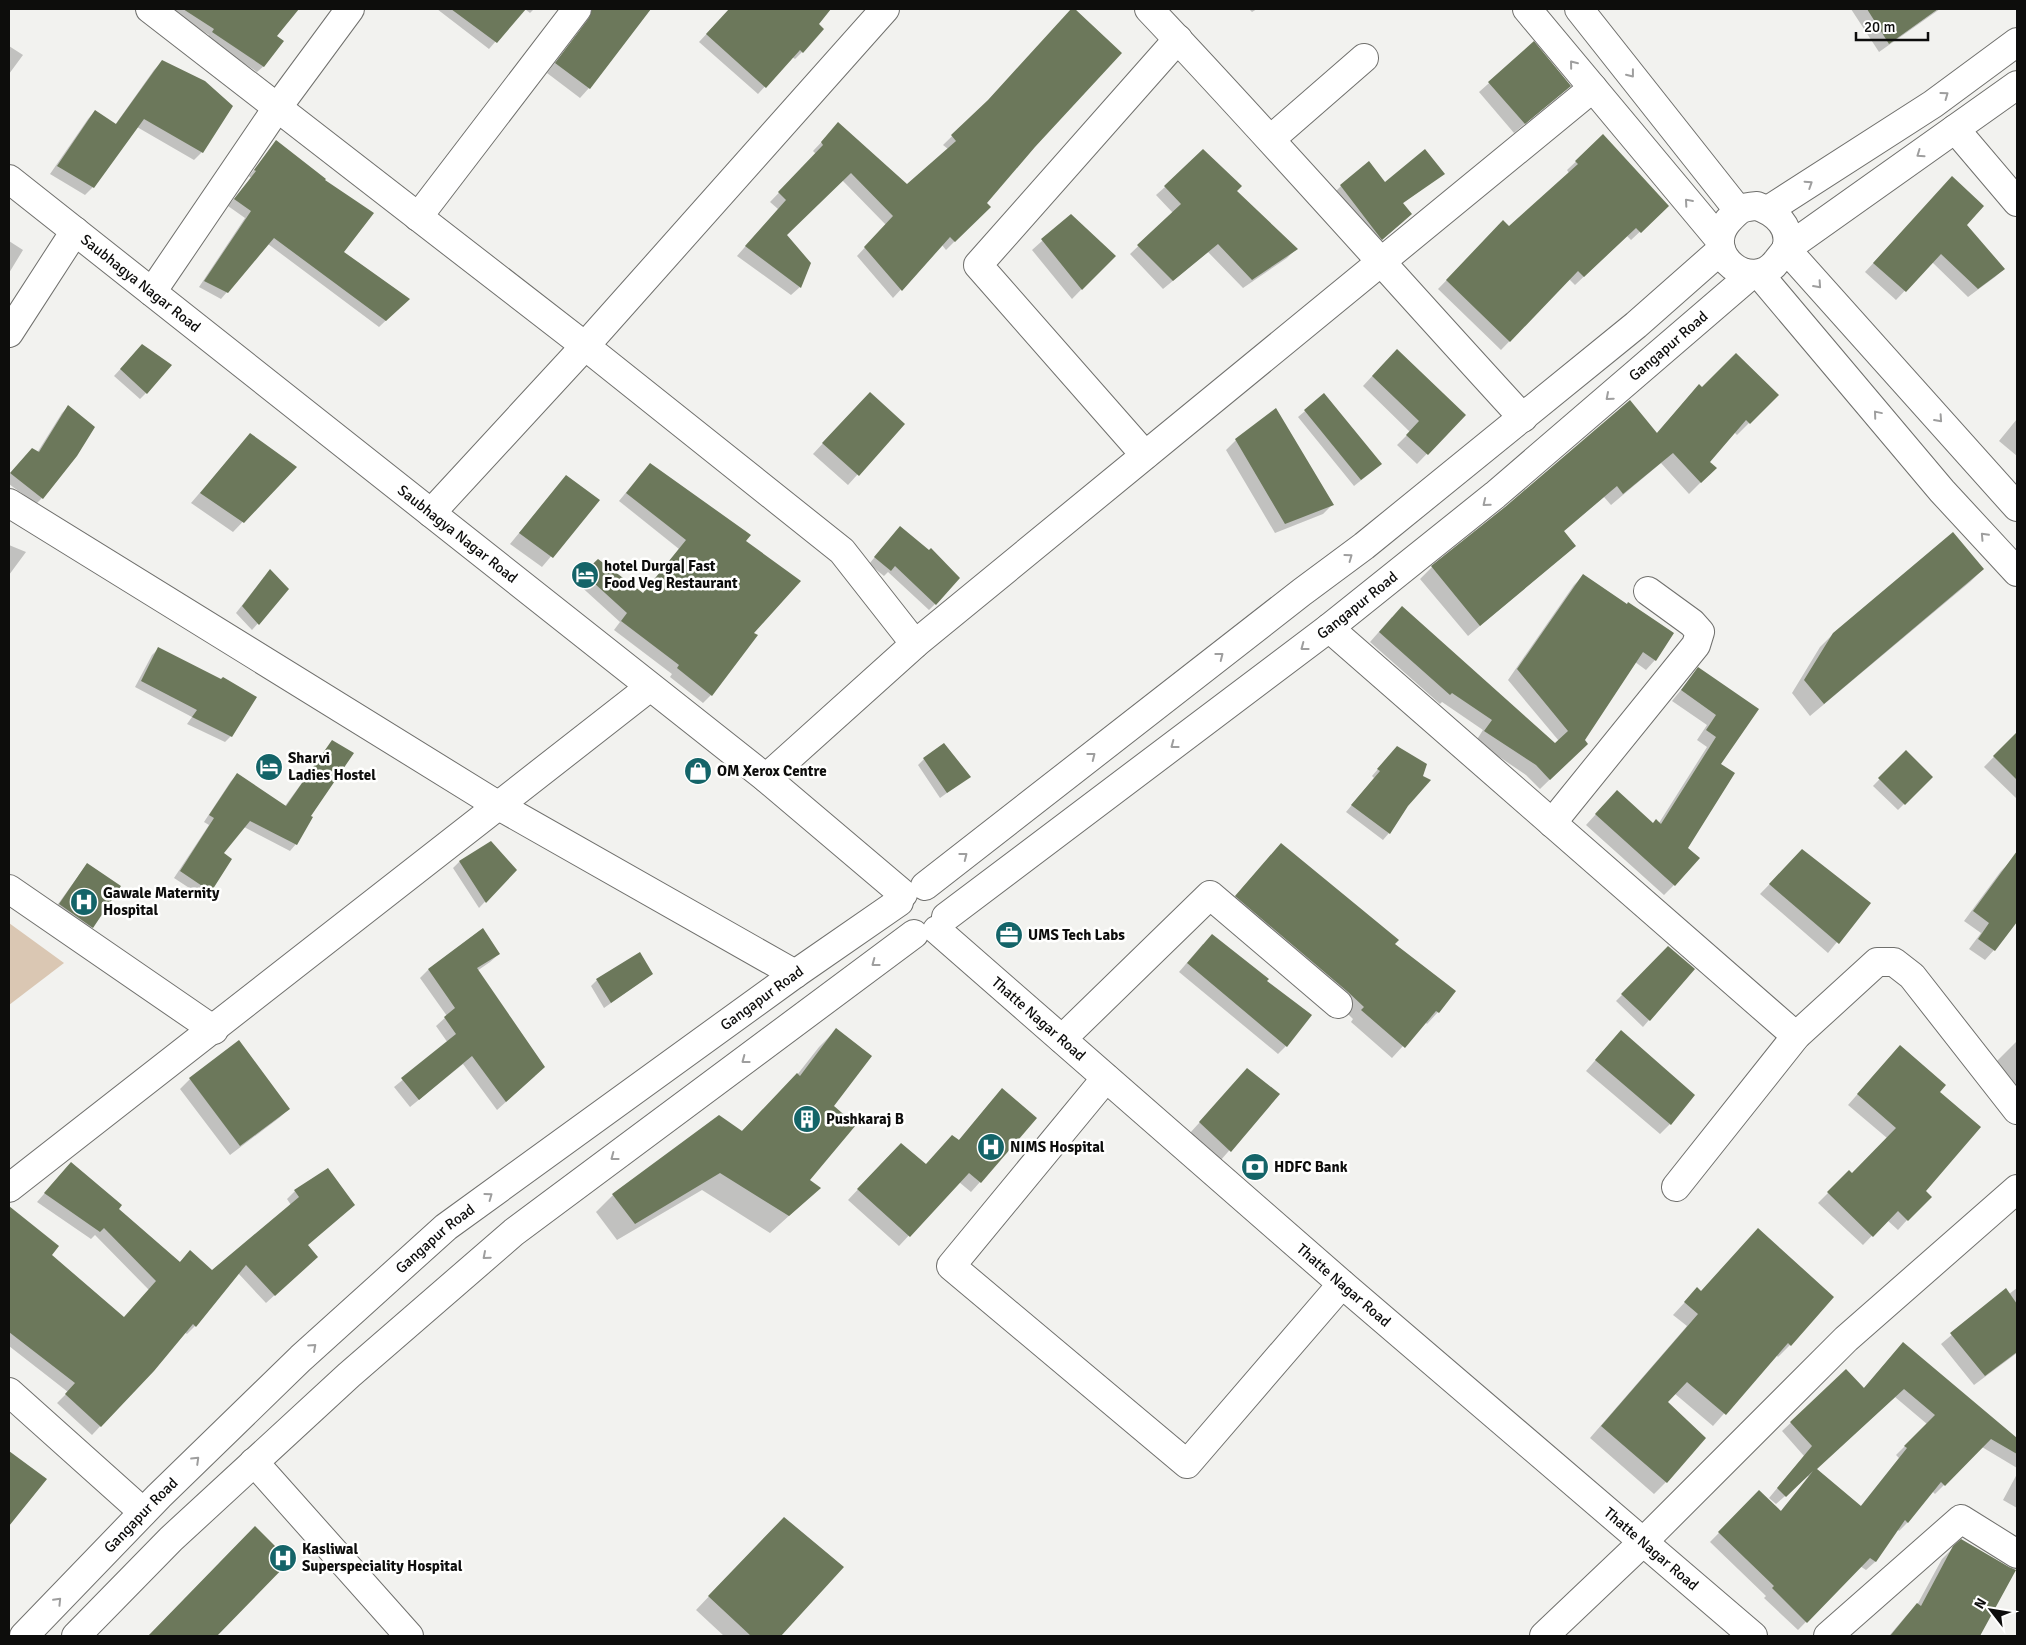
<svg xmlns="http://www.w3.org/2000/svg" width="2026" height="1645" font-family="Signika,sans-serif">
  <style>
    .green { fill: #dac7b3 }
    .shadow { fill: #0003; fill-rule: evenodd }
    .building { fill: #6c785b; fill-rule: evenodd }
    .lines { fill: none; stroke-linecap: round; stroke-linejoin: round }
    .minor-casing { stroke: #70706d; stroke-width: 30 }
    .major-casing { stroke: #70706d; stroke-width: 30 }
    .minor { stroke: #fff; stroke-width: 28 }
    .major { stroke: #fff; stroke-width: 28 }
    .oneway { stroke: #9e9e9e }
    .labels { text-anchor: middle; stroke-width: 5; stroke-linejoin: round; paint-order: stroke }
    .street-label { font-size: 15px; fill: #0d0d0c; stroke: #fffffe }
    .poi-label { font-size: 15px; font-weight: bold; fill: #0d0d0c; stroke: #fffffe; text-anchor: start }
  </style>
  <rect width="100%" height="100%" fill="#f2f2ef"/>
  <!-- green -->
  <path class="green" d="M9,923L64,963L9,1005Z"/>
  <!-- shadow -->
  <path class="shadow" d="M167,9H297L275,36L264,66L257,72L207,39L209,35Z
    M437,9H524L489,49Z
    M525,9H534L530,13Z
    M590,9H649L589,88L580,98L547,73L580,30L583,19Z
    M736,9H829L817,24L802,52L795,59L792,57L758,94L699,42L712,28L723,24Z
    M1073,9L1120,53L1034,146L985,203L989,207L946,250L942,245L893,298L857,256L886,225L842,180L785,235L810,263L800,287L791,295L737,256L778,209L770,202L816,154L813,151L830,133L907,185L948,149L943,145L982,107Z
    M1249,9H1257L1252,12Z
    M1851,9H1940L1879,52Z
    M1534,43L1569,86L1514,133L1479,92Z
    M9,46L23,55L9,74Z
    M162,62L202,152L194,160L137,127L93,187L85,195L50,174L88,119L95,111L115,125L154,70Z
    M1603,136L1659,214L1631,240L1627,236L1575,285L1569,279L1501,350L1438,289L1503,222L1509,228L1569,173L1567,170Z
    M277,141L343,252L402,305L379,327L268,244L221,299L199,287L245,218L228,206L251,178L249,176Z
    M1444,173L1402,204L1404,221L1375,245L1335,192L1341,186L1385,184Z
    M1165,187L1235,192L1296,249L1287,258L1243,288L1208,252L1163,289L1130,254L1173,213L1156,195Z
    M1944,187L1966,225L2004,269L1995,277L1968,297L1932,262L1896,300L1865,272Z
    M1071,215L1114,256L1072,299L1032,250Z
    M9,241L23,250L9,273Z
    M136,352L146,393L140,399L114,376Z
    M1387,360L1464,415L1417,464L1397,445L1410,432L1363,386Z
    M1699,385L1702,388L1777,395L1737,435L1734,432L1709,462L1715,468L1689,494L1661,463L1611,505L1604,497L1563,532L1575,546L1468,636L1420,579L1432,567L1506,508L1656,434Z
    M1324,395L1374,470L1354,486L1298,417Z
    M860,403L903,424L848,485L813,454Z
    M68,407L42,498L36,504L9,484V475L26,456L37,453L62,413Z
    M2017,419V456L1999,441Z
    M1236,440L1333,504L1323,514L1275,533L1226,450Z
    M241,445L295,467L233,532L191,503Z
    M642,473L745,541L752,633L711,695L703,703L670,677L672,674L614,630L620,622L576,582L598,561L643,594L679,549L619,501Z
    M557,487L599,500L542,567L510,544Z
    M894,534L929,552L935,604L929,610L888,572L884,576L869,564Z
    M9,545L26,552L9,575Z
    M1983,569L1970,582L1810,716L1792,693L1820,647L1834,633Z
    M1583,576L1655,660L1646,670L1635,662L1583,740L1577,753L1540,789L1526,775L1476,741L1483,730L1442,702L1440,704L1370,642L1392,617L1555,745L1559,741L1508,680L1574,585Z
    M264,577L288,589L252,630L236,613Z
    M158,649L231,736L225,742L187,724L192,717L135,687L152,655Z
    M1698,669L1757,710L1719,764L1686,848L1674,885L1664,895L1586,825L1607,802L1653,824L1659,823L1707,747L1697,740L1707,725L1672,701Z
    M2017,733V799L1984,767Z
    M332,742L309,816L296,844L290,851L244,827L222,853L210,891L203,897L174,878L209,825L204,822L231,781L237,775L285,806Z
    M1906,752L1931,777L1898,810L1873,786Z
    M1391,754L1407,806L1389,833L1383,840L1346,812L1374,778L1372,776Z
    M924,759L969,777L940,798L918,765Z
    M1281,844L1393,945L1438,1012L1427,1024L1425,1022L1392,1058L1351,1022L1353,1019L1337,1003L1225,908Z
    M1793,860L1869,903L1828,953L1760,894Z
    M459,862L515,870L479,908L453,868Z
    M2010,862L2017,867V920L1994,950L1985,960L1969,949L1981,933L1964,921L2001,871Z
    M87,864L92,927L86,933L53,911Z
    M482,929L499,954L490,962L477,971L535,1076L497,1110L463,1064L410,1107L394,1087L448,1043L436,1026L447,1016L420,978L428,970Z
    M1203,944L1265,981L1286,1046L1278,1054L1179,972Z
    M1668,948L1693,969L1643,1027L1616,1001Z
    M652,974L604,1008L591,986L597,980Z
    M836,1030L833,1106L801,1205L770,1233L702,1190L617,1240L596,1212L613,1195L741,1132L797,1075L819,1047Z
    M1612,1041L1670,1124L1660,1134L1586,1071Z
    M2017,1041V1092L1992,1066Z
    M1900,1046L1939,1092L1924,1191L1907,1220L1898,1230L1887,1220L1863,1245L1818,1203L1849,1172L1852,1175L1887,1138L1848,1105Z
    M1247,1070L1278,1095L1220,1161L1190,1133Z
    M190,1079L289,1109L279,1118L230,1155L180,1089Z
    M993,1099L980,1182L971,1192L959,1182L899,1246L848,1200L891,1154L926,1165L958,1141Z
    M327,1170L306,1246L308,1265L266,1303L238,1273L195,1326L187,1334L184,1332L153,1370L92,1435L57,1403L68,1392L9,1346V1208L57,1246L50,1255L124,1318L149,1290L95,1235L91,1239L37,1202L63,1172L117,1209L179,1263L190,1251L212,1271L291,1205L287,1199L295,1191Z
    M2017,1288V1353L1974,1385L1941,1344L2005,1290L2009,1294Z
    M1697,1289L1700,1292L1833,1297L1790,1345L1778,1357L1776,1355L1713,1426L1674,1393L1666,1402V1482L1654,1494L1590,1438L1687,1326L1673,1315Z
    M1903,1343L2017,1439V1468L1982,1447L1935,1494L1932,1491L1908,1522L1899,1531L1897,1529L1875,1562L1866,1570L1860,1566L1798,1630L1764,1598L1766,1596L1710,1542L1759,1492L1780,1512L1809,1477L1808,1476L1776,1504L1769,1498L1804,1456L1782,1431L1846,1371L1863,1389ZM1895,1397L1927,1424L1896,1455L1899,1458L1860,1507L1815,1469Z
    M9,1453L46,1479L9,1525Z
    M2017,1474V1508L2003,1500Z
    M771,1531L842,1567L779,1636H724L696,1610Z
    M235,1547L288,1561L215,1636H149Z
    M1954,1547L2015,1570L1979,1636H1889L1906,1616L1917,1605L1942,1559Z"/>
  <!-- building -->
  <path class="building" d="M183,9H299L277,36L284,41L264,67L212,32L214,29Z
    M451,9H526L497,43Z
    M592,9H651L590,89L555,63L589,18Z
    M729,9H831L819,24L824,29L803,53L800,50L766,88L706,34Z
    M1071,9H1075L1122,53L1035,147L987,203L991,207L955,242L950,237L902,291L864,247L893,216L851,173L787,235L811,263L801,288L745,246L786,200L778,192L823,145L821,142L838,122L907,184L956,141L951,135L988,100Z
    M1867,9H1938L1889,44Z
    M1534,41L1571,86L1525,124L1488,82Z
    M162,60L205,81L233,106L203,153L144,119L94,188L57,166L95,110L116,124Z
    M1603,134L1669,206L1641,233L1636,228L1584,277L1578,271L1510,342L1446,280L1503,220L1509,226L1578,164L1575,161Z
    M276,140L326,179L325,180L374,213L344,252L410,299L386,321L274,238L228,293L204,281L251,211L234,199L256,171L254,170Z
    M1203,149L1242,186L1237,191L1298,249L1252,280L1218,244L1173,281L1137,245L1181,204L1164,186Z
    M1425,149L1445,174L1403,203L1412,214L1382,240L1340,185L1369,161L1385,182Z
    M1952,176L1984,206L1967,225L2005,269L1978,289L1941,254L1906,292L1873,263Z
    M1071,214L1116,256L1082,290L1041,239Z
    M142,344L172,365L147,394L120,369Z
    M1397,349L1466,415L1428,455L1406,435L1419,421L1372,376Z
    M1736,353L1779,395L1750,424L1746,420L1710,462L1717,468L1701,483L1673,453L1623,494L1617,486L1564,531L1576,546L1480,626L1431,566L1505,507L1630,400L1657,433L1699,384L1702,387Z
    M870,392L905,424L859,476L822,443Z
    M1324,393L1382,464L1361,480L1304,410Z
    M68,405L95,427L77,456L43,499L10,473L32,448L39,452Z
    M1276,408L1334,505L1285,524L1235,439Z
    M250,433L297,467L244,523L200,493Z
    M650,463L751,535L746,541L801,581L754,633L758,635L712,696L677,668L679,665L621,621L627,613L583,573L598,559L643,593L686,540L626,493Z
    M566,475L600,500L553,558L519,533Z
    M900,526L929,550L931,548L960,578L936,605L895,566L891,571L874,557Z
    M1953,532L1984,569L1824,704L1804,680L1833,633Z
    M270,569L289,589L259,625L242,606Z
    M1583,574L1627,604L1628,602L1674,633L1656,661L1643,652L1585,740L1588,744L1550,780L1536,765L1484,731L1492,720L1452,693L1450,695L1379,632L1402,606L1555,743L1568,731L1517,669Z
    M158,647L221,679L223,677L257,697L232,737L192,717L197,710L141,681Z
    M1698,667L1759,709L1721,764L1735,773L1688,848L1700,858L1675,886L1595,814L1617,790L1653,823L1656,819L1661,824L1716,737L1706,730L1716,715L1681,690Z
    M2017,732V780L1993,756Z
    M332,740L354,753L311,816L313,817L297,845L250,821L224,853L232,859L211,892L180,871L214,818L209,815L237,773L286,806Z
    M944,743L971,777L947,793L923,758Z
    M1397,746L1427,764L1423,776L1431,780L1408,806L1390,834L1351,805L1380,771L1377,769Z
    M1906,750L1933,777L1905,805L1878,778Z
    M491,841L517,870L486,903L459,861Z
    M1281,843L1399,940L1395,944L1456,991L1439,1013L1436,1011L1405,1048L1361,1010L1364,1007L1348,992L1235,896Z
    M1802,849L1871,903L1839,944L1769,884Z
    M2017,851V922L1995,951L1978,939L1989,923L1973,911Z
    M87,863L121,886L93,928L59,904Z
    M483,928L500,954L477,968L545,1067L506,1102L472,1056L419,1100L401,1078L456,1034L444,1017L455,1008L428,969Z
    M1212,934L1269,979L1267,981L1312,1015L1287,1047L1187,963Z
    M1668,946L1695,969L1650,1021L1621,994Z
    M640,952L653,974L611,1003L596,979Z
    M836,1028L872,1056L834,1106L856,1125L810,1180L821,1188L789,1216L720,1173L635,1224L612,1194L719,1115L742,1131L797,1073L800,1076Z
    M1621,1030L1695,1095L1671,1125L1595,1060Z
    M239,1040L290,1109L240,1146L189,1078Z
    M1900,1045L1946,1085L1940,1092L1981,1127L1926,1191L1932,1197L1908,1221L1898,1211L1873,1237L1827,1192L1849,1170L1852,1173L1896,1128L1857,1094Z
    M1247,1068L1280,1094L1231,1152L1199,1122Z
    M1002,1088L1037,1118L981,1183L969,1173L910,1237L857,1189L901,1143L926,1164L952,1135L959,1140Z
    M71,1162L122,1205L119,1209L180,1262L190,1250L212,1270L299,1197L294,1190L328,1168L355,1205L308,1245L318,1257L275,1296L246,1265L196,1327L193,1324L154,1371L101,1427L65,1394L75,1383L9,1332V1206L59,1246L52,1255L124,1317L156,1281L104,1228L100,1232L44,1193Z
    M1758,1228L1834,1297L1791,1346L1788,1343L1726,1415L1687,1382L1668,1402L1706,1438L1667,1483L1601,1426L1698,1314L1684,1302L1697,1287L1701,1291Z
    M2006,1288L2017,1304V1352L1985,1376L1950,1333Z
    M1903,1342L2017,1438V1454L1991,1439L1945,1486L1941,1482L1908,1523L1905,1520L1876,1562L1870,1558L1807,1623L1772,1588L1774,1586L1718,1532L1759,1490L1781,1511L1813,1471L1786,1497L1777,1488L1812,1446L1790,1422L1846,1369L1864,1388ZM1904,1389L1935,1415L1904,1446L1907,1448L1861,1506L1817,1469Z
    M9,1451L47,1479L9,1526Z
    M784,1517L844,1567L781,1636H751L708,1596Z
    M255,1526L290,1561L217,1636H148Z
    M1961,1539L2009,1567L2016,1570L1980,1636H1890L1917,1603L1921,1606L1953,1546Z"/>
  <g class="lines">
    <!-- minor casing -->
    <g class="minor-casing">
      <g id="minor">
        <path d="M150,9L585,346L842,551L915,644L766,778"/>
        <path d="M1149,9C1276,143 1398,282 1523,418"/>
        <path d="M1527,9L1719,239"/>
        <path d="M1579,9L1738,210"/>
        <path d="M1955,129L2017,202"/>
        <path d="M1271,139L1364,58"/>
        <path id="s1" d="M9,179L766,778L903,894"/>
        <path d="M418,217L577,9"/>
        <path d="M1786,249L2017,507"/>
        <path d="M1760,275L1942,491L2017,572"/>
        <path d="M152,292L277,108L350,9"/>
        <path d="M9,333L75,231"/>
        <path d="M1145,455L978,265L1178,39"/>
        <path d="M9,503L499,806L795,974"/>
        <path d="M431,513L585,346L885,9"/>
        <path d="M1329,628L1796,1036"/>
        <path d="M915,644L1593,88"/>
        <path d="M1552,823L1696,645L1700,632L1692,623L1648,591"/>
        <path d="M9,889L214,1030"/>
        <path id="s2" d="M937,930L1342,1284L1753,1636"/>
        <path d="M1062,1039L1210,895L1338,1004"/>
        <path d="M1106,1078L951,1266L1187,1464L1342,1284"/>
        <path d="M1676,1187L1796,1036L1877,962H1894L1912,976L2017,1110"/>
        <path d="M9,1188L650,687"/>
        <path d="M9,1392L143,1512"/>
        <path d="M254,1462L409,1636"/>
        <path d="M1544,1636L1643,1542L1846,1339L2017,1189"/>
        <path d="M1828,1636L1961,1519L2017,1554"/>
      </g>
    </g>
    <!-- major casing -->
    <g class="major-casing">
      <g id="major">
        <path d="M1757,206C1775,212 1793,227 1786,249C1784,253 1779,258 1777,261C1752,295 1700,254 1728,221C1739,209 1741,207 1757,206Z"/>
        <path d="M1768,210L1933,104L2017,42"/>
        <path d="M1786,249L2017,85"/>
        <path d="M925,886L1302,592L1364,546L1636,325L1721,250"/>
        <path id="s3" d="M946,917L1329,628L1495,495L1752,274"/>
        <path id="s4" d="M24,1636L159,1496L301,1358L446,1227L795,974L899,902"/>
        <path d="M76,1636L171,1539L349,1375L514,1232L914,934"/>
      </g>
    </g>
    <!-- minor -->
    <use href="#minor" class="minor"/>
    <!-- major -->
    <use href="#major" class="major"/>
  </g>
  <!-- one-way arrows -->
  <defs><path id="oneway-chevron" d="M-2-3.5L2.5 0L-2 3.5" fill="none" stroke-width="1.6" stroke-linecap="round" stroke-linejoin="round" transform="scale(1.25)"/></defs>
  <g class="oneway">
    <use href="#oneway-chevron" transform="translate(1573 64) rotate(-129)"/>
    <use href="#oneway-chevron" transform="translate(1631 74) rotate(52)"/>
    <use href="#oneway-chevron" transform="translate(1945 95) rotate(-36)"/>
    <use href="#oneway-chevron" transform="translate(1920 154) rotate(145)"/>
    <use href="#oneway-chevron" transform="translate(1809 184) rotate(-33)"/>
    <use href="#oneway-chevron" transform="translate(1688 202) rotate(-131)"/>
    <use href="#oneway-chevron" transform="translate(1818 285) rotate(48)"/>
    <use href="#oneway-chevron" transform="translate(1609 397) rotate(139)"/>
    <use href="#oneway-chevron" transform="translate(1877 414) rotate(-130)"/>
    <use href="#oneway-chevron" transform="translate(1939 419) rotate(48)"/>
    <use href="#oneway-chevron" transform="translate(1486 503) rotate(141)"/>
    <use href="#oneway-chevron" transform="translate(1984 536) rotate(-133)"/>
    <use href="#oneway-chevron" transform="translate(1349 557) rotate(-36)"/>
    <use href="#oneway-chevron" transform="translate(1304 647) rotate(143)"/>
    <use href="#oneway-chevron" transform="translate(1220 656) rotate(-38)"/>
    <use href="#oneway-chevron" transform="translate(1174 745) rotate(143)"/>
    <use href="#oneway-chevron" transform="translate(1092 756) rotate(-38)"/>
    <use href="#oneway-chevron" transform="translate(964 856) rotate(-38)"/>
    <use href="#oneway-chevron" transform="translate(875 963) rotate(143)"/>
    <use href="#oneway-chevron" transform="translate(745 1060) rotate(143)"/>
    <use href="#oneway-chevron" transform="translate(614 1157) rotate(143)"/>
    <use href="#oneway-chevron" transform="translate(489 1196) rotate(-36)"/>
    <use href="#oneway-chevron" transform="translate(486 1256) rotate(139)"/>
    <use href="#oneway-chevron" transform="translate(313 1347) rotate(-42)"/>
    <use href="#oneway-chevron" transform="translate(196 1460) rotate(-44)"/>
    <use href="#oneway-chevron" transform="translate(58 1601) rotate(-46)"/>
  </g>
  <!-- icons -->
  <defs>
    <g id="hotel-disc" transform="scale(1.4375)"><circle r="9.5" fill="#146468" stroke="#fffffe"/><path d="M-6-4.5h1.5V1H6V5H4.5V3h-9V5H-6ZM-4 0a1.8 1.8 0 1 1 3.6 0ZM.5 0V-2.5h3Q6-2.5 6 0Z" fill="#fff"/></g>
    <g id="shop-disc" transform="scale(1.4375)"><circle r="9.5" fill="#146468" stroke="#fffffe"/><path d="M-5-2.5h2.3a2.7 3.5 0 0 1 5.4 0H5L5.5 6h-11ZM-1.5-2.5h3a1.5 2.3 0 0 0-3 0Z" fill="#fff"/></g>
    <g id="hospital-disc" transform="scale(1.4375)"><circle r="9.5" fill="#146468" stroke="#fffffe"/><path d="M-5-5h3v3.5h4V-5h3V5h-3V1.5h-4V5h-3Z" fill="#fff"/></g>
    <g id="office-disc" transform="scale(1.4375)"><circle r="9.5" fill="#146468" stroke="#fffffe"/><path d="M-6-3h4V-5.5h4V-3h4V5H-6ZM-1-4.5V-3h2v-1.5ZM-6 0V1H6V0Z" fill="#fff"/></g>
    <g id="building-disc" transform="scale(1.4375)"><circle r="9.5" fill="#146468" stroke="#fffffe"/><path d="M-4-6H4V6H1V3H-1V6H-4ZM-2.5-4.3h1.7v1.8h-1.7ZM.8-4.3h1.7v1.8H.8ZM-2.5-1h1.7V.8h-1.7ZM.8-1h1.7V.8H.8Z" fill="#fff"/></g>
    <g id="bank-disc" transform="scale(1.4375)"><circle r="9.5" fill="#146468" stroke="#fffffe"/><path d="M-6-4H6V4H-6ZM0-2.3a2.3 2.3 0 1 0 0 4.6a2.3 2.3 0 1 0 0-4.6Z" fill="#fff"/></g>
  </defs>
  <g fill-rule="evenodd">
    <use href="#hotel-disc" x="585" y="575"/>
    <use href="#hotel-disc" x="269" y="767"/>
    <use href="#shop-disc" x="698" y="771"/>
    <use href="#hospital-disc" x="84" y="902"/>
    <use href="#office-disc" x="1009" y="935"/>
    <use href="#building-disc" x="807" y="1119"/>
    <use href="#hospital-disc" x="991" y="1147"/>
    <use href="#bank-disc" x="1255" y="1167"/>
    <use href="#hospital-disc" x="283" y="1558"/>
  </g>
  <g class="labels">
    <!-- street labels -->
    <g class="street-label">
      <text dy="5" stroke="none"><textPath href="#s1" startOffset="168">Saubhagya Nagar Road</textPath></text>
      <text dy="5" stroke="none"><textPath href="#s3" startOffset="921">Gangapur Road</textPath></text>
      <text dy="5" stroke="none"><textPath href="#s1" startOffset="572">Saubhagya Nagar Road</textPath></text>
      <text dy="5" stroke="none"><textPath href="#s3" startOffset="516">Gangapur Road</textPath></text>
      <text dy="5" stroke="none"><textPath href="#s4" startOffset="978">Gangapur Road</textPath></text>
      <text dy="5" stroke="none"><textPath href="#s2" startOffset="135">Thatte Nagar Road</textPath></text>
      <text dy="5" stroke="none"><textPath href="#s4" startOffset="572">Gangapur Road</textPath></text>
      <text dy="5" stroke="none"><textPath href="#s2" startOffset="540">Thatte Nagar Road</textPath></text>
      <text dy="5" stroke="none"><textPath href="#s4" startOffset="168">Gangapur Road</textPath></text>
      <text dy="5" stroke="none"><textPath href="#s2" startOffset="945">Thatte Nagar Road</textPath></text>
    </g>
    <!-- poi labels -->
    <g class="poi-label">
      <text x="604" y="571">hotel Durga| Fast<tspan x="604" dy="17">Food Veg Restaurant</tspan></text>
      <text x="288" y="763">Sharvi<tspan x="288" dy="17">Ladies Hostel</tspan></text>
      <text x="717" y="776">OM Xerox Centre</text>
      <text x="103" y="898">Gawale Maternity<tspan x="103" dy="17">Hospital</tspan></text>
      <text x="1028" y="940">UMS Tech Labs</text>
      <text x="826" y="1124">Pushkaraj B</text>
      <text x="1010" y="1152">NIMS Hospital</text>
      <text x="1274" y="1172">HDFC Bank</text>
      <text x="302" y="1554">Kasliwal<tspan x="302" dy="17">Superspeciality Hospital</tspan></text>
    </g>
  </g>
  <!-- border -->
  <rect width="2026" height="1645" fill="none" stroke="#0d0d0c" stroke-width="20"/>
  <!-- north arrow -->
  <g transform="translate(1991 1610) rotate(301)" stroke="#fffffe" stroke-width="4" paint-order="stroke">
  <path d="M0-4L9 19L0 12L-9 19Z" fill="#0d0d0c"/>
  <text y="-8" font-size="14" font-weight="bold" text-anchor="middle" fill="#0d0d0c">N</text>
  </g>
  <!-- scale -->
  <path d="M1856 32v8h72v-8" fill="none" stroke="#0d0d0c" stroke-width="2.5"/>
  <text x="1864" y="32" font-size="15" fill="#0d0d0c" stroke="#fffffe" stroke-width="4" paint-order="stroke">20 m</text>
</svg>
